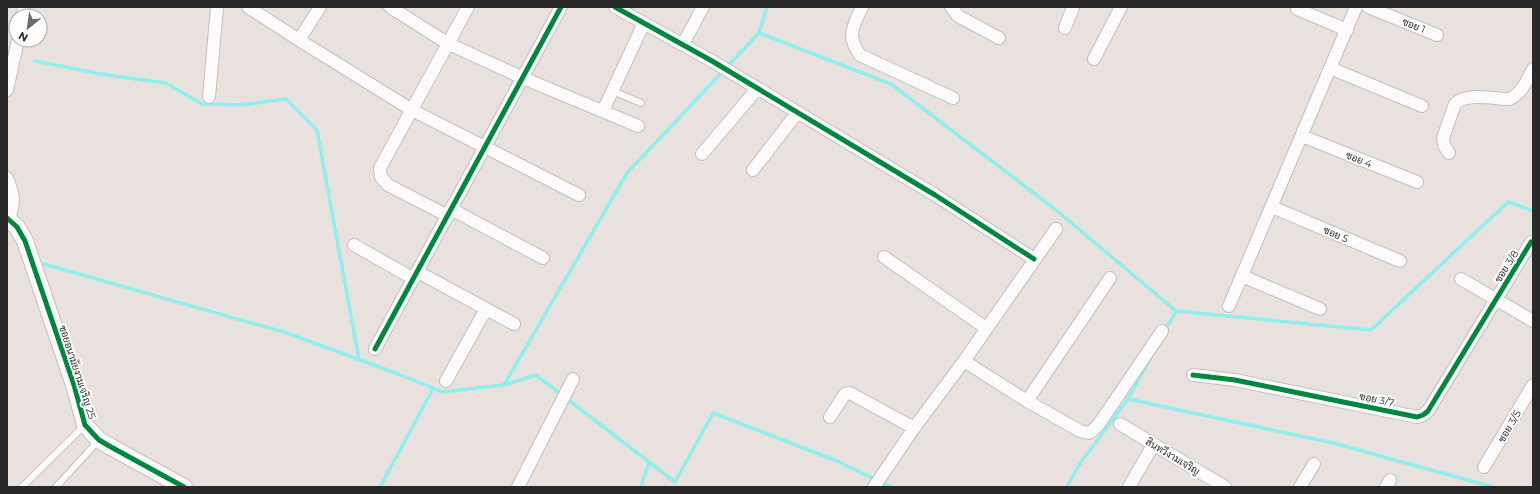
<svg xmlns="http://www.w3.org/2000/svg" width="1540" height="494" font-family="Montserrat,Sarabun,sans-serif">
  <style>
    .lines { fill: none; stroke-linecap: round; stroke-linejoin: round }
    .stream { stroke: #8eefed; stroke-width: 3.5 }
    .service-casing { stroke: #c2c0c0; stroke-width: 8 }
    .minor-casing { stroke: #c2c0c0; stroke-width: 14 }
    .tertiary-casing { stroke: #c2c0c0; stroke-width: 18 }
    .service { stroke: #fcfafa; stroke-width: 6 }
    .minor { stroke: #fcfafa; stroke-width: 12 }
    .tertiary { stroke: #fcfafa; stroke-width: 16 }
    .cycleway-casing { stroke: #fff; stroke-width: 8 }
    .cycleway { stroke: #00873e; stroke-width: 5 }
    .labels { text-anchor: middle; stroke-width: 4; stroke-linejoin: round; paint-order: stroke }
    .street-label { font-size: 10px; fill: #292929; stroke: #fff }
  </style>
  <rect width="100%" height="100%" fill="#e9e1de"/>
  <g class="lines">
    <!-- stream -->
    <path class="stream" d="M767,7L759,33L627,173L504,385L536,375L675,482L713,413L837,461L891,487
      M759,33L891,84L1056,210L1176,311L1371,330L1508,202L1533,211
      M35,61L106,75L166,83L202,104L241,105L286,99L317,130L359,360
      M44,264L287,333L401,375L442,392L504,385
      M1165,331L1176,311
      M1128,399L1333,443L1493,487
      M380,487L433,389
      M641,487L649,462
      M1067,487L1079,465L1128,399L1151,357"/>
    <!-- service casing -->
    <g class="service-casing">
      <path id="service" d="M613,91L641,103
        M22,487L85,425
        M56,487L99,440"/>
    </g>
    <!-- minor casing -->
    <g class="minor-casing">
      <path id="minor" d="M248,7L299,40L412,110L579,195
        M390,7L447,43L523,78L638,126
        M615,7L712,61L935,195L1034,259
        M862,7C853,27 846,35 860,55L953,98
        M951,7L958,16L999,38
        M1368,7L1437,35
        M1297,9L1347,30
        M23,16L24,7
        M1065,28L1073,7
        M299,40L320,7
        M683,44L703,7
        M1094,59L1121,7
        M1330,68L1422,106
        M7,90L18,40
        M209,97L217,7
        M603,111L644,23
        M1302,136L1417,182
        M1449,153L1444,145L1443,138L1455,104C1466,92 1494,99 1509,99C1521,95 1527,80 1533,69
        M702,154L757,89
        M753,170L797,113
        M7,178C14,195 15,201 9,219
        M1272,207L1400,261
        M451,209L543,258
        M448,216L388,185L381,177L380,168L468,7
        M354,245L414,279
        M884,257L986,328
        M418,272L514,324
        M1242,276L1320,309
        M1461,279L1533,321
        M1229,306L1356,7
        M375,349L561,7
        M964,361L1027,401L1080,431L1089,433L1092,431L1099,424L1162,331
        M1193,375L1235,380L1417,417L1423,415L1428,411L1531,242
        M446,381L486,309
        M1027,401L1110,278
        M830,417L845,394L850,393L914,428
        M1120,424L1225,487
        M1484,467L1533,385
        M518,487L573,379
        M874,487L914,428L964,361L1056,229
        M1129,487L1153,445
        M1300,487L1314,464
        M1386,487L1390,480"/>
    </g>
    <!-- tertiary casing -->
    <g class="tertiary-casing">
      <path id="tertiary" d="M7,218L17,227L25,241L74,385L85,425L99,440L111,447L184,487"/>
    </g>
    <!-- service -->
    <use href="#service" class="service"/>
    <!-- minor -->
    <use href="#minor" class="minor"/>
    <!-- tertiary -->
    <use href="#tertiary" class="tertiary"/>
    <!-- cycleway casing -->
    <g class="cycleway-casing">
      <path id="cycleway" d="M615,7L712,61L935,195L1034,259
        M7,218L17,227L25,241L74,385L85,425L99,440L111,447L184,487
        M375,349L561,7
        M1193,375L1235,380L1417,417L1423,415L1428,411L1531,242"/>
    </g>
    <!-- cycleway -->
    <use href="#cycleway" class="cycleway"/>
  </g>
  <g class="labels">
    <!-- street labels -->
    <g class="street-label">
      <text transform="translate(1414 25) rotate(22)" y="4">ซอย 1</text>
      <text transform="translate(1359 159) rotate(22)" y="4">ซอย 4</text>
      <text transform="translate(1336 234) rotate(23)" y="4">ซอย 5</text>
      <text transform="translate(1506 266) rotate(-58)" y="4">ซอย 3/8</text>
      <text transform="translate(78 372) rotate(72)" y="4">ซอยอนามัยงามเจริญ 25</text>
      <text transform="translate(1377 399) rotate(11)" y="4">ซอย 3/7</text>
      <text transform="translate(1509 426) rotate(-60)" y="4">ซอย 3/5</text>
      <text transform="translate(1173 456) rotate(31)" y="4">สินทวีงามเจริญ</text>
    </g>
  </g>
  <!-- border -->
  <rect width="1540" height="494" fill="none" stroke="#292929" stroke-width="16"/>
  <!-- north arrow -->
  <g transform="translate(28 28) rotate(209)"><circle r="19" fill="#ffffff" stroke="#a9a9a9"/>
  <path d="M0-3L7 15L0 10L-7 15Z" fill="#6c6968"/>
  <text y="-6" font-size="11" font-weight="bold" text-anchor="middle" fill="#292929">N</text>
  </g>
</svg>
